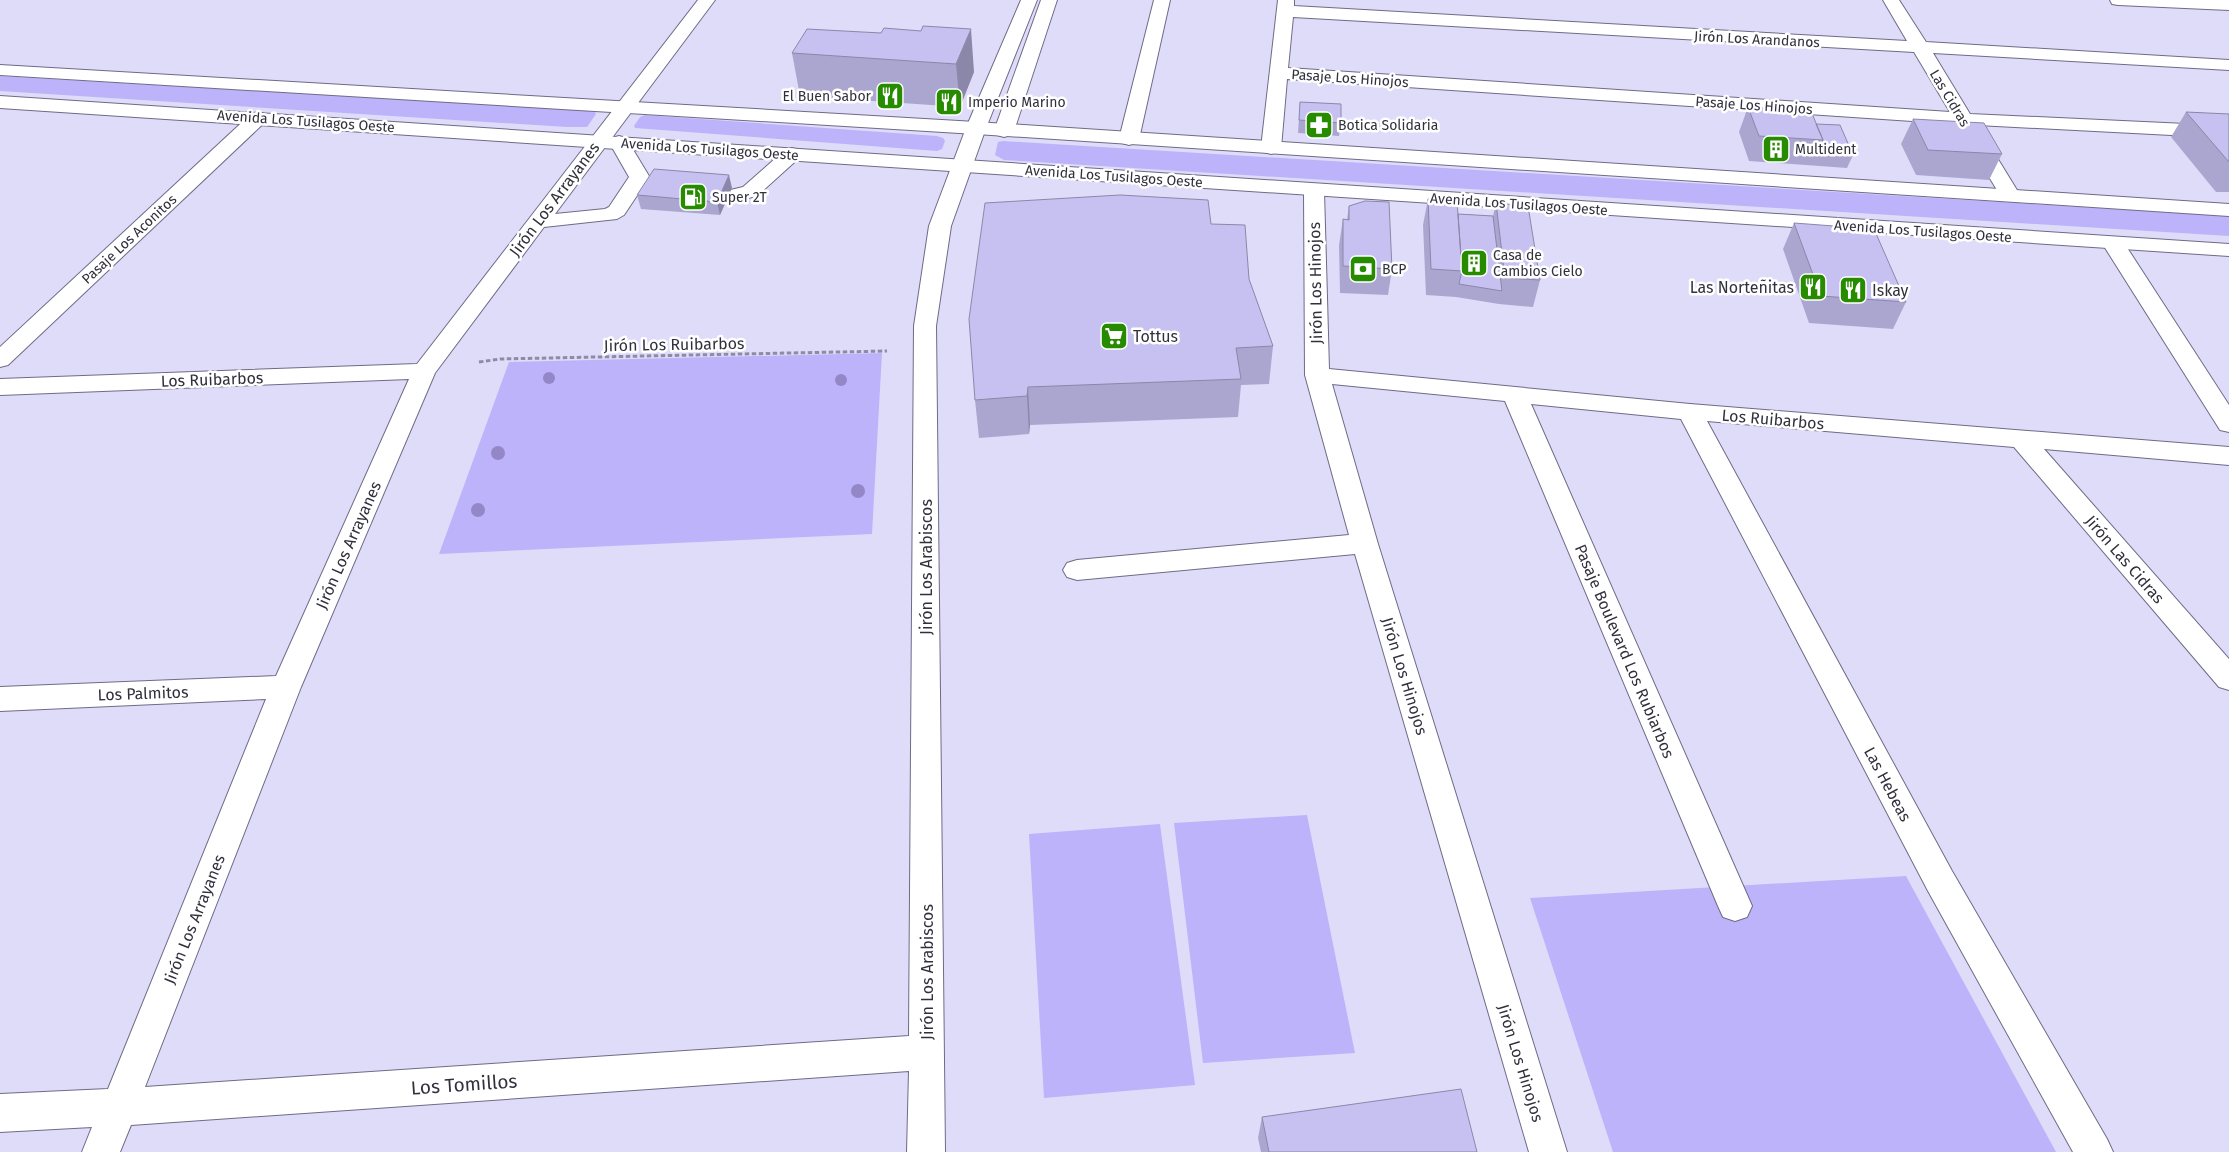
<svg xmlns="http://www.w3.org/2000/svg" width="2229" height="1152" font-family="'Fira Sans',sans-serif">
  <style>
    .green { fill: #bdb3fa }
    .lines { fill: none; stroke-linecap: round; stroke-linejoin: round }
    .minor-casing { stroke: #6e6b86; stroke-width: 2 }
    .major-casing { stroke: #6e6b86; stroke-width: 2 }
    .path { stroke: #8e8ca2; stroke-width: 3; stroke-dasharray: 4.5 2.5; stroke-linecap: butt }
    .minor { fill: #fff; fill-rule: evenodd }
    .major { fill: #fff; fill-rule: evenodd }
    .tree { fill: #9487c7 }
    .wall { fill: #aba6d0 }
    .shaded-wall { fill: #8b87a9 }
    .building { fill: #c7c1f2; stroke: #8b87a9 }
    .labels { text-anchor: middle; stroke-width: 5; stroke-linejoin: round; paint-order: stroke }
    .far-street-label { font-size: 14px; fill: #31303c; stroke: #fff }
    .far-poi-label { font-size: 14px; fill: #31303c; stroke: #fff; text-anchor: start }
    .street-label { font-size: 16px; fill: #31303c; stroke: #fff }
    .poi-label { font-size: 16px; fill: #31303c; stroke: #fff; text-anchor: start }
    .near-street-label { font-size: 19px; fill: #31303c; stroke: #fff }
  </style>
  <rect width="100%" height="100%" fill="#dfdcfa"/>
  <!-- green -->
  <path class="green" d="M0,76L581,110L595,112L596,114L587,127H567L0,91Z
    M645,115L937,136L943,138L945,141L942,149L937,151L635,128L634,126L640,117Z
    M1003,141L2229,216V236L1004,160L995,155L998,142Z
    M882,353L872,534L439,554L509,362Z
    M1307,815L1355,1053L1203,1063L1174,823Z
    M1160,824L1195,1085L1044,1098L1029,834Z
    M1906,876L2056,1152H1613L1530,898Z"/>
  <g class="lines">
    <!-- minor casing -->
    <g class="minor-casing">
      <path id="minor" d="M698,0H715L555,214L605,209L609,207L629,177L609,142L612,138L619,136L626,138L652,181L659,185L662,189L659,193L652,195L640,191L624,215L617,219L544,227L435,373L301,687L145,1087L909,1036L914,326L929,226L966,128L1021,0H1037L986,128L951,226L936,326L945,1152H907L909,1071L131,1125L120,1152H82L92,1127L0,1132V1094L108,1089L266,699L0,711V687L276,676L409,379L0,395V379L417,364Z
        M1041,0H1057L1014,131L1011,135L1004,137L997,135L994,131Z
        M1154,0H1170L1139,139L1136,143L1129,145L1122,143L1119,139Z
        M1278,0H1294V6L1907,41L1883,0H1899L1926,42L2229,60V70L1933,53L1970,114L2229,126V138L1977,125L2020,195L2017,199L2010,201L2003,199L2000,195L1957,124L1287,79L1281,148L1278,152L1271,154L1264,152L1261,148ZM1293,17L1914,52L1950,112L1288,68Z
        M2110,0H2229V10L2118,5L2112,4Z
        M258,112L265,114L268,118L265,122L8,365L0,367V347L251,114Z
        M792,148L799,150L802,154L799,158L757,196L729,202L722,200L719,196L722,192L743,187L785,150Z
        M1314,185L1321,187L1324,191L1329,369L1690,404L2229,447V465L2044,449L2229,659V690L2219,687L2014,447L1707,421L1952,871L2107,1139L2113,1152H2073L1928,891L1681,419L1531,404L1752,906L1747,917L1735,921L1723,917L1718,906L1505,401L1332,384L1378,544L1567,1152H1529L1355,554L1077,580L1067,577L1063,570L1067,563L1077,560L1349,535L1305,375L1304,191L1307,187Z
        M2113,237L2121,238L2124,243L2229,405V432L2220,430L2102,243L2105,238Z"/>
    </g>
    <!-- major casing -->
    <g class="major-casing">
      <path id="major" d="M0,65L976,122L2229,204V216L976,134L0,75Z
        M0,96L2229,244V256L0,108Z"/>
    </g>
    <!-- path -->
    <path class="path" d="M479,362L500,359L887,351"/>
    <!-- minor -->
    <use href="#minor" class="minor"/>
    <!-- major -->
    <use href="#major" class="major"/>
  </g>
  <!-- trees -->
  <g class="tree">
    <circle cx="549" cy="378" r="6"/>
    <circle cx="841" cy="380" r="6"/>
    <circle cx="498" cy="453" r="7"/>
    <circle cx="858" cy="491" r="7"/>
    <circle cx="478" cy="510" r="7"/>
  </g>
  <!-- wall -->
  <path class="wall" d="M884,28L974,72L960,107L800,96L792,53L881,33Z
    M1300,102L1341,123L1339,136L1298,133Z
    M1748,107L1816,124L1853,155L1847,168L1749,161L1739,132Z
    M2186,112L2229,114V192H2216L2171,137Z
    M1913,119L2002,154L1989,180L1916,175L1901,144Z
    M732,188L720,215L641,209L637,195Z
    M1428,199L1458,214L1493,216L1496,203L1540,280L1533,307L1499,304L1456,297L1426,295L1423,225Z
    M1349,206L1392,269L1388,295L1340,293L1339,245L1343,219L1347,220Z
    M1794,223L1906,302L1893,329L1809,323L1783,249Z
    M1211,224L1249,279L1273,346L1269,384L1241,385L1238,417L1030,425L1029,434L979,438L975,400Z
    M1262,1117L1477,1152H1261L1258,1138Z"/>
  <!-- shaded-wall -->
  <path class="shaded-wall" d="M971,29L974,72L960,107L956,64Z
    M729,175L732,188L720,215L717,202Z
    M1028,387L1030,425L1029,434L1027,396Z"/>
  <!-- building -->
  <path class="building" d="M923,26L971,29L956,64L792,53L807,29L881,33L884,28L921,31Z
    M1300,102L1341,104V123L1299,120Z
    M1748,107L1811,111L1823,140L1759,136Z
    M2186,112L2229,114V162Z
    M1913,119L1984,123L2002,154L1928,150Z
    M1816,124L1840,125L1853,155L1818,152L1823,140Z
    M654,169L729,175L717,202L637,195Z
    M1120,195L1208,200L1211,224L1245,225L1249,279L1273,346L1236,348L1241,379L1028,387L1027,396L975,400L969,319L985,203Z
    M1428,199L1457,201L1462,271L1431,269Z
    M1365,201L1389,202L1392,269L1343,266V219L1349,220V206Z
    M1496,203L1528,206L1540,280L1505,278Z
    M1458,214L1493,216L1502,291L1459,284L1462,271Z
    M1794,223L1874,229L1906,302L1821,296Z
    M1461,1089L1477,1152H1269L1262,1117Z"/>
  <!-- icons -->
  <defs>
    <g id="restaurant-square" transform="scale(1.4375)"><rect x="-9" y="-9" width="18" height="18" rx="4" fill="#278b00" stroke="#fff"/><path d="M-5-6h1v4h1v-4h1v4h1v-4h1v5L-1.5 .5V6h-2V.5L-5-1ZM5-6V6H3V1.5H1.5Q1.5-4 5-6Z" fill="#fff"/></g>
    <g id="pharmacy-square" transform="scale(1.4375)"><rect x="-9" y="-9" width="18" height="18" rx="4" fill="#278b00" stroke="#fff"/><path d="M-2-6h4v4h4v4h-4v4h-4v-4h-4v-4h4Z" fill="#fff"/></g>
    <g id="building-square" transform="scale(1.4375)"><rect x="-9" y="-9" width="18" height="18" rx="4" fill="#278b00" stroke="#fff"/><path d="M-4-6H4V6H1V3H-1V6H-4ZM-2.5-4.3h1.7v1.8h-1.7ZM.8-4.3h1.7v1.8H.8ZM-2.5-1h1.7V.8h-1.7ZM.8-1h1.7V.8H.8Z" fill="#fff"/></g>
    <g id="fuel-square" transform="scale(1.4375)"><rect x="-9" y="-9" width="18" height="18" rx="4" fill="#278b00" stroke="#fff"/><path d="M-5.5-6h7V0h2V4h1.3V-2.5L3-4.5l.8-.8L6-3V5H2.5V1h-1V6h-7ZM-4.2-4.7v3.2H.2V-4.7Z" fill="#fff"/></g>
    <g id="bank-square" transform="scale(1.4375)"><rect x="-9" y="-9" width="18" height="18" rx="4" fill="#278b00" stroke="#fff"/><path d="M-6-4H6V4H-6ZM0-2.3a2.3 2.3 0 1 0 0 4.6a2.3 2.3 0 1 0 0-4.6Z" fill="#fff"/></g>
    <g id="supermarket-square" transform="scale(1.4375)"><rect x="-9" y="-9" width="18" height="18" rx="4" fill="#278b00" stroke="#fff"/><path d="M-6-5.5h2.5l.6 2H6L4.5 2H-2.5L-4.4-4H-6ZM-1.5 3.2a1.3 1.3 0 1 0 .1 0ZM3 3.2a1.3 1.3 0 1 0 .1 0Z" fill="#fff"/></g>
  </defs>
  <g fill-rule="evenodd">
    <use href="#restaurant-square" x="890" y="96"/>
    <use href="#restaurant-square" x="949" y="102"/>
    <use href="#pharmacy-square" x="1319" y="125"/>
    <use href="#building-square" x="1776" y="149"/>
    <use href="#fuel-square" x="693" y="197"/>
    <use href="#building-square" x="1474" y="263"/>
    <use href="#bank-square" x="1363" y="269"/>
    <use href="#restaurant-square" x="1813" y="287"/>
    <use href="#restaurant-square" x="1853" y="290"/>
    <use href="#supermarket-square" x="1114" y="336"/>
  </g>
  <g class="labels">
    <!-- far-street labels -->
    <g class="far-street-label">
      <text transform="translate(1757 39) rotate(3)" y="5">Jirón Los Arandanos</text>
      <text transform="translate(1350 78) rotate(4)" y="5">Pasaje Los Hinojos</text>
      <text transform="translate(1950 98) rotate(59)" y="5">Las Cidras</text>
      <text transform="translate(1754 105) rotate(4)" y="5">Pasaje Los Hinojos</text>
      <text transform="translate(306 121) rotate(4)" y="5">Avenida Los Tusilagos Oeste</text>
      <text transform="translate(710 149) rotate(4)" y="5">Avenida Los Tusilagos Oeste</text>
      <text transform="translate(1114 176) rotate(4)" y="5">Avenida Los Tusilagos Oeste</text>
      <text transform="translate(1519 204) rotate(4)" y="5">Avenida Los Tusilagos Oeste</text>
      <text transform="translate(1923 231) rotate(4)" y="5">Avenida Los Tusilagos Oeste</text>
      <text transform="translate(129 239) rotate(-43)" y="5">Pasaje Los Aconitos</text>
    </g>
    <!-- far-poi labels -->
    <g class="far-poi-label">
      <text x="871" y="101" text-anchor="end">El Buen Sabor</text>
      <text x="968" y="107">Imperio Marino</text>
      <text x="1338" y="130">Botica Solidaria</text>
      <text x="1795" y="154">Multident</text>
      <text x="712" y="202">Super 2T</text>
      <text x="1493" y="260">Casa de<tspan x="1493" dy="16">Cambios Cielo</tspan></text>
      <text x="1382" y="274">BCP</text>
    </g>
    <!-- street labels -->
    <g class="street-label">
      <text transform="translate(554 199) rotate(-53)" y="6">Jirón Los Arrayanes</text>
      <text transform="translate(1315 283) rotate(-91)" y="6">Jirón Los Hinojos</text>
      <text transform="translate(674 344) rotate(-1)" y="6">Jirón Los Ruibarbos</text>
      <text transform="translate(212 379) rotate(-2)" y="6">Los Ruibarbos</text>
      <text transform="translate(1773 419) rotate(5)" y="6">Los Ruibarbos</text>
      <text transform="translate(348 545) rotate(-66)" y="6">Jirón Los Arrayanes</text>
      <text transform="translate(2125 559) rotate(49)" y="6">Jirón Las Cidras</text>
      <text transform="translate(926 567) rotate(-90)" y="6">Jirón Los Arabiscos</text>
      <text transform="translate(1625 651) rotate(67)" y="6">Pasaje Boulevard Los Rubiarbos</text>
      <text transform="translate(1405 676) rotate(73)" y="6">Jirón Los Hinojos</text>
      <text transform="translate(143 693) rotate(-2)" y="6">Los Palmitos</text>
      <text transform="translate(1888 784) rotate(62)" y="6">Las Hebeas</text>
      <text transform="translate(194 919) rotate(-68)" y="6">Jirón Los Arrayanes</text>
      <text transform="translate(927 972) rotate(-90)" y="6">Jirón Los Arabiscos</text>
      <text transform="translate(1521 1063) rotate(73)" y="6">Jirón Los Hinojos</text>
    </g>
    <!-- poi labels -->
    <g class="poi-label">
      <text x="1794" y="293" text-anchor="end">Las Norteñitas</text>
      <text x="1872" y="296">Iskay</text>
      <text x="1133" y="342">Tottus</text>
    </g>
    <!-- near-street labels -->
    <g class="near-street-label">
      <text transform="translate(464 1084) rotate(-4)" y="7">Los Tomillos</text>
    </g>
  </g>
</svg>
